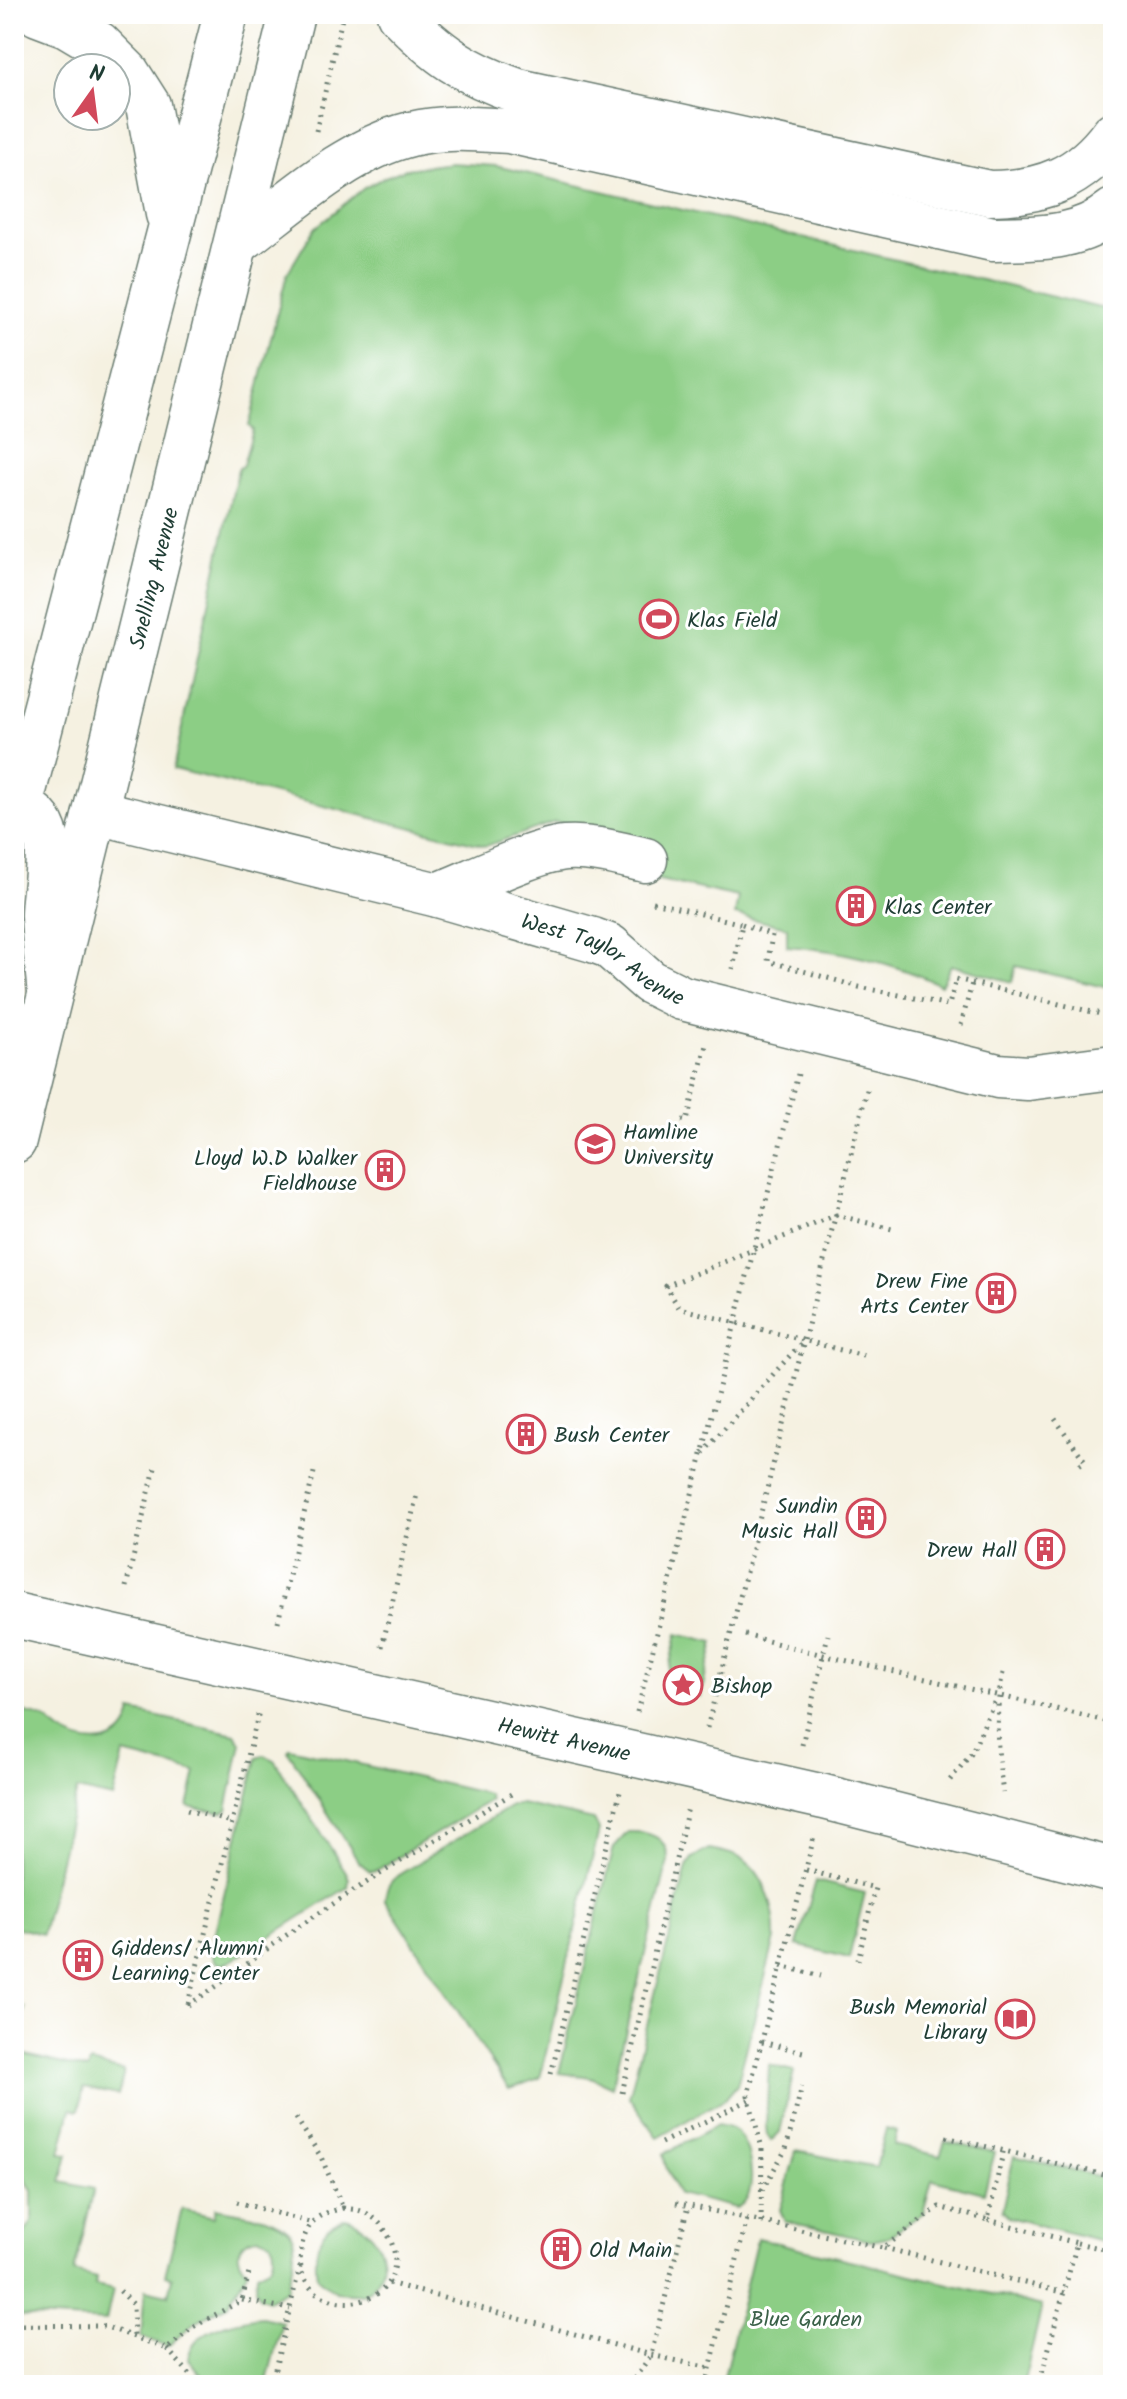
<svg xmlns="http://www.w3.org/2000/svg" width="1127" height="2399" font-family="Kalam,sans-serif">
  <style>
    .green { fill: #8cce85; stroke: #56865c; stroke-width: 2 }
    .lines { fill: none; stroke-linecap: round; stroke-linejoin: round }
    .minor-casing { stroke: #6a7c71; stroke-width: 47 }
    .major-casing { stroke: #6a7c71; stroke-width: 47 }
    .path { stroke: #6a7c71; stroke-width: 5; stroke-dasharray: 2 6; stroke-linecap: butt }
    .minor { stroke: #fff; stroke-width: 44 }
    .major { stroke: #fff; stroke-width: 44 }
    .labels { text-anchor: middle; stroke-width: 6; stroke-linejoin: round; paint-order: stroke }
    .street-label { font-size: 22px; fill: #1f3d34; stroke: #fff }
    .poi-label { font-size: 22px; fill: #1f3d34; stroke: #fff; text-anchor: start }
    .park-label { font-size: 22px; fill: #3a6148; stroke: #fff }
  </style>
  <rect width="100%" height="100%" fill="#fff"/>
  <filter id="ink" filterUnits="userSpaceOnUse"><feTurbulence type="fractalNoise" baseFrequency=".0125" numOctaves="2"/><feDisplacementMap in="SourceGraphic" scale="16" xChannelSelector="R" yChannelSelector="G"/><feConvolveMatrix kernelMatrix="1 2 1 2 8 2 1 2 1" color-interpolation-filters="sRGB"/></filter>
  <filter id="wash" filterUnits="userSpaceOnUse"><feTurbulence type="fractalNoise" baseFrequency=".006" numOctaves="4" result="noise"/><feDisplacementMap in="SourceGraphic" scale="32" xChannelSelector="R" yChannelSelector="G"/><feGaussianBlur stdDeviation="1.8" result="paint"/><feColorMatrix in="noise" values="0 0 0 0 0 0 0 0 0 0 0 0 0 0 0 0 0 1.4 0 .05"/><feComposite in="paint" operator="in"/></filter>
  <g filter="url(#wash)">
    <rect width="100%" height="100%" fill="#f5f1e1"/>
    <!-- green -->
    <path class="green" d="M451,163L496,166L1113,311V989L1016,966L1012,982L951,965L941,985C892,962 841,950 787,946V927L735,915L738,897L641,876L619,833L555,822L486,846L173,769L238,469L243,465L253,430L249,426L287,274L314,229L364,188L385,177L406,169Z
      M677,1634L714,1643L700,1697L664,1688Z
      M19,1711C27,1713 36,1715 43,1718C50,1722 56,1729 63,1733C91,1749 126,1747 132,1711L235,1734L241,1743L227,1810L221,1813L188,1807L196,1772L124,1754L113,1798L77,1790L42,1934L14,1927V1712Z
      M290,1748L488,1794L490,1800L377,1870L370,1871L360,1863L288,1751Z
      M264,1755L274,1760L280,1769L346,1872L349,1879L348,1887L231,1961C217,1968 213,1962 211,1948L255,1767L257,1758Z
      M521,1804L594,1820L599,1830L540,2078L509,2089L385,1900C386,1887 390,1881 400,1874L511,1806Z
      M628,1832C649,1831 668,1837 668,1861L612,2087L591,2077L559,2073L614,1847Z
      M709,1849C719,1851 731,1853 740,1858C766,1871 776,1912 775,1939L737,2085L726,2098L658,2137L629,2097L687,1867L692,1858Z
      M816,1881L865,1893L849,1958L797,1945Z
      M14,2005L25,2007L14,2052L88,2070L90,2063L124,2071L118,2095L84,2088L79,2110L71,2109L60,2153L68,2154L61,2182L94,2189L74,2272L96,2278L95,2285L113,2289L106,2321L14,2316V2249L32,2222V2191L14,2157Z
      M769,2065L794,2071L780,2132L771,2141L767,2135L766,2126Z
      M717,2125C726,2126 734,2128 740,2136C752,2152 759,2199 736,2208L678,2194L665,2164L664,2154Z
      M886,2129L897,2132L894,2145L940,2156L945,2142L995,2152L984,2193L932,2180L923,2213L886,2238L871,2241L785,2221L780,2210L796,2151L876,2167Z
      M1014,2156L1113,2180V2244L1008,2217L1002,2210Z
      M216,2208C239,2214 290,2214 294,2243C296,2256 289,2276 287,2289L268,2300L260,2297L256,2288L257,2273C266,2270 273,2267 274,2256C277,2222 216,2239 248,2271L227,2305L195,2322L168,2346L141,2337L145,2290L168,2295L172,2277L165,2275L182,2209L214,2217Z
      M346,2218C381,2229 399,2273 363,2294L335,2292L317,2277C313,2250 318,2227 346,2218Z
      M757,2238L1042,2306L1023,2385H722Z
      M262,2317L282,2322L266,2385H209L188,2359C193,2328 236,2320 262,2317Z"/>
  </g>
  <g filter="url(#ink)">
    <g class="lines">
      <!-- minor casing -->
      <g class="minor-casing">
        <g id="minor">
          <path d="M14,805C66,818 43,879 43,915C44,939 47,962 49,985"/>
          <path id="s1" d="M97,812L438,895L593,940L609,946L650,982L682,998L998,1076L1028,1078L1113,1067"/>
          <path d="M438,895C471,882 533,851 565,848C592,846 619,854 645,860"/>
          <path id="s2" d="M14,1615L824,1797L1113,1870"/>
        </g>
      </g>
      <!-- major casing -->
      <g class="major-casing">
        <g id="major">
          <path d="M38,14L67,25L99,44L127,72L148,105L168,214"/>
          <path d="M399,14C437,54 465,73 518,91L989,193C1042,193 1081,178 1113,134"/>
          <path d="M238,242C290,203 346,150 411,134C444,126 476,129 509,131L993,239C1035,238 1079,240 1113,211"/>
          <path d="M14,829L226,14"/>
          <path id="s3" d="M14,1141L292,14"/>
        </g>
      </g>
      <!-- path -->
      <path class="path" d="M316,131L343,14
        M653,902L742,924L733,969
        M742,924L772,935L768,961L859,987L949,1005L956,979L1113,1017
        M961,1025L972,983
        M682,1120L687,1121L706,1045
        M864,1356L679,1308L666,1286L836,1215L896,1230
        M1055,1419L1085,1461L1079,1465
        M703,1453L803,1341
        M126,1587L155,1468
        M278,1622L315,1468
        M745,1635C867,1668 991,1692 1113,1723
        M382,1647L417,1494
        M1003,1673C994,1713 997,1752 1003,1793
        M637,1712L799,1070
        M707,1728L868,1086
        M802,1745L828,1635
        M950,1780L971,1754L996,1698
        M187,1810L232,1822
        M806,1870L875,1888L858,1960
        M781,1966L821,1976
        M188,2004L259,1711
        M188,2005C220,1985 248,1963 278,1941C354,1888 434,1841 513,1793
        M762,2042L803,2052
        M551,2074L620,1792
        M622,2093L688,1807
        M296,2118L321,2157L343,2208
        M946,2137L1113,2177
        M661,2143L749,2100
        M762,2190L786,2149L802,2086
        M237,2202L312,2223
        M676,2203L883,2248L939,2207L988,2220L1004,2148
        M343,2208C349,2209 356,2209 361,2211C385,2219 402,2252 392,2275C380,2307 332,2311 310,2287C295,2271 299,2241 311,2224C318,2214 332,2211 343,2208Z
        M988,2220L1077,2243L1039,2385
        M761,2223L762,2148L748,2095L814,1837
        M1077,2243L1113,2251
        M884,2248L1065,2293
        M389,2283L651,2355L710,2368
        M120,2291L133,2304L134,2337
        M242,2300L290,2309
        M14,2325L104,2326L167,2349L193,2327L242,2300L250,2269
        M167,2349L200,2385
        M271,2385L300,2267
        M630,2385L651,2355L688,2206
        M706,2385L747,2219"/>
      <!-- minor -->
      <use href="#minor" class="minor"/>
      <!-- major -->
      <use href="#major" class="major"/>
    </g>
  </g>
  <!-- icons -->
  <defs>
    <g id="stadium-ring" transform="scale(2)"><circle r="9.5" fill="#fff" stroke="#d1495b" stroke-width="1.5"/><path d="M0-5a6.5 5 0 1 0 0 10a6.5 5 0 1 0 0-10ZM-3.5-1.8h7v3.6h-7Z" fill="#d1495b"/></g>
    <g id="building-ring" transform="scale(2)"><circle r="9.5" fill="#fff" stroke="#d1495b" stroke-width="1.5"/><path d="M-4-6H4V6H1V3H-1V6H-4ZM-2.5-4.3h1.7v1.8h-1.7ZM.8-4.3h1.7v1.8H.8ZM-2.5-1h1.7V.8h-1.7ZM.8-1h1.7V.8H.8Z" fill="#d1495b"/></g>
    <g id="university-ring" transform="scale(2)"><circle r="9.5" fill="#fff" stroke="#d1495b" stroke-width="1.5"/><path d="M0-5L7-2L0 1L-7-2ZM-4 1L0 2.5L4 1V4Q0 6-4 4Z" fill="#d1495b"/></g>
    <g id="sight-ring" transform="scale(2)"><circle r="9.5" fill="#fff" stroke="#d1495b" stroke-width="1.5"/><path d="M0-6L1.8-2.2L6-1.7L2.9 1.2L3.7 5.4L0 3.3L-3.7 5.4L-2.9 1.2L-6-1.7L-1.8-2.2Z" fill="#d1495b"/></g>
    <g id="library-ring" transform="scale(2)"><circle r="9.5" fill="#fff" stroke="#d1495b" stroke-width="1.5"/><path d="M-6-4Q-3-5.5-.7-3.5V5Q-3 3-6 4ZM6-4Q3-5.5 .7-3.5V5Q3 3 6 4Z" fill="#d1495b"/></g>
  </defs>
  <g fill-rule="evenodd">
    <use href="#stadium-ring" x="659" y="619"/>
    <use href="#building-ring" x="856" y="906"/>
    <use href="#university-ring" x="595" y="1144"/>
    <use href="#building-ring" x="385" y="1170"/>
    <use href="#building-ring" x="996" y="1293"/>
    <use href="#building-ring" x="526" y="1434"/>
    <use href="#building-ring" x="866" y="1518"/>
    <use href="#building-ring" x="1045" y="1549"/>
    <use href="#sight-ring" x="683" y="1685"/>
    <use href="#building-ring" x="83" y="1960"/>
    <use href="#library-ring" x="1015" y="2019"/>
    <use href="#building-ring" x="561" y="2249"/>
  </g>
  <g class="labels">
    <!-- street labels -->
    <g class="street-label">
      <text dy="8" stroke="none"><textPath href="#s3" startOffset="580">Snelling Avenue</textPath></text>
      <text dy="8" stroke="none"><textPath href="#s1" startOffset="530">West Taylor Avenue</textPath></text>
      <text dy="8" stroke="none"><textPath href="#s2" startOffset="564">Hewitt Avenue</textPath></text>
    </g>
    <!-- poi labels -->
    <g class="poi-label">
      <text x="687" y="627">Klas Field</text>
      <text x="884" y="914">Klas Center</text>
      <text x="623" y="1139">Hamline<tspan x="623" dy="25">University</tspan></text>
      <text x="357" y="1165" text-anchor="end">Lloyd W.D Walker<tspan x="357" dy="25">Fieldhouse</tspan></text>
      <text x="968" y="1288" text-anchor="end">Drew Fine<tspan x="968" dy="25">Arts Center</tspan></text>
      <text x="554" y="1442">Bush Center</text>
      <text x="838" y="1513" text-anchor="end">Sundin<tspan x="838" dy="25">Music Hall</tspan></text>
      <text x="1017" y="1557" text-anchor="end">Drew Hall</text>
      <text x="711" y="1693">Bishop</text>
      <text x="111" y="1955">Giddens/ Alumni<tspan x="111" dy="25">Learning Center</tspan></text>
      <text x="987" y="2014" text-anchor="end">Bush Memorial<tspan x="987" dy="25">Library</tspan></text>
      <text x="589" y="2257">Old Main</text>
    </g>
    <!-- park labels -->
    <g class="park-label">
      <text x="806" y="2326">Blue Garden</text>
    </g>
  </g>
  <!-- margin -->
  <rect width="1127" height="2399" fill="none" stroke="#fff" stroke-width="48"/>
  <!-- north arrow -->
  <g transform="translate(92 92) rotate(14)"><circle r="38" fill="#ffffff" stroke="#a5b1ae" stroke-width="2"/>
  <path d="M0-6L14 30L0 20L-14 30Z" fill="#d1495b"/>
  <text y="-12" font-size="22" font-weight="bold" text-anchor="middle" fill="#1f3d34">N</text>
  </g>
</svg>
